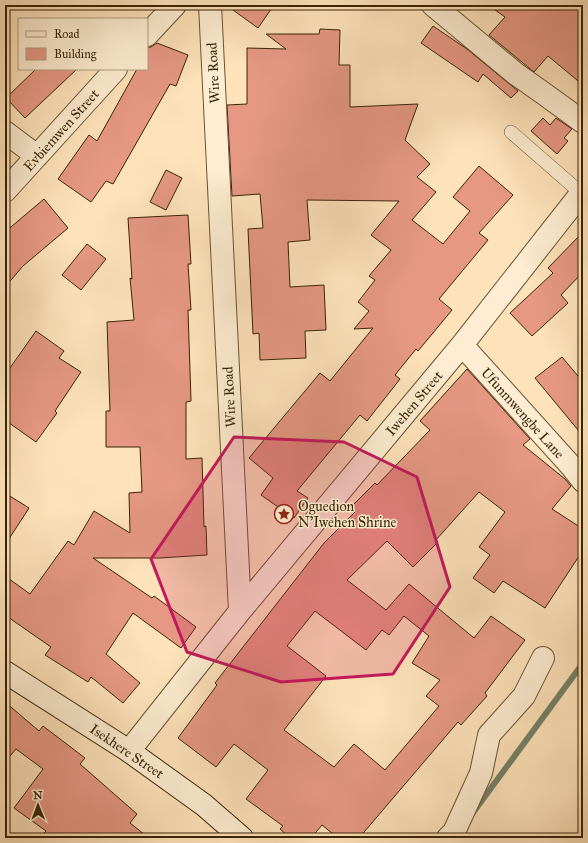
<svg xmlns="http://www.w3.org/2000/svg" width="588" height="843" font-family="'IM FELL Great Primer',serif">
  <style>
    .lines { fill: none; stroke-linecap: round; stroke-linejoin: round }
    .stream { stroke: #778169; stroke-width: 6 }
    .building { fill: #e69883; stroke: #382407; fill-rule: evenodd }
    .lane-casing { stroke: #6a5434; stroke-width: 14 }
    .street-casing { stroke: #6a5434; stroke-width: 24 }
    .secondary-casing { stroke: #382407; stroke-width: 24 }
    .lane { stroke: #feedd2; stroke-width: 13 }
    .street { stroke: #feedd2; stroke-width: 22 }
    .secondary { stroke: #feedd2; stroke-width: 22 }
    .marked { fill: #c2185b; fill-opacity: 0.2; stroke: #c2185b; stroke-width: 3; stroke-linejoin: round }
    .labels { text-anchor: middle; stroke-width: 3; stroke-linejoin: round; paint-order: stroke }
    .street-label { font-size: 14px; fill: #382407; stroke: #feedd2 }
    .poi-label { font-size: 14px; fill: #382407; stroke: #feedd2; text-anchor: start }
  </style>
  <rect width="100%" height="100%" fill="#fee3ba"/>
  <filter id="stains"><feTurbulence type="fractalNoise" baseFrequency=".005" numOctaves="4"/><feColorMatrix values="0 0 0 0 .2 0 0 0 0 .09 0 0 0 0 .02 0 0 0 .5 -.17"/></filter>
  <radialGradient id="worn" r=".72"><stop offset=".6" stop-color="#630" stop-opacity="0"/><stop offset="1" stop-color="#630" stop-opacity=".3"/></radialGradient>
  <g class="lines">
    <!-- stream -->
    <path class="stream" d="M472,814L583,663"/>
  </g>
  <!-- building -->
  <path class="building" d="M226,5H274L258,28Z
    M488,5H583V85L548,56L534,72L489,35L505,17Z
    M433,26L467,49L518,91L511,98L483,74L478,82L421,43Z
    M320,29L340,30L339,65H350V107L418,104L405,140L430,164L417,177L436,192L412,220L443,244L470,211L453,197L479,166L513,195L479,233L488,240L439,299L452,310L418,351L416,349L395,375L400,379L367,421L360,415L297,491L308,498L294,518L261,495L273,478L249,458L320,373L330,381L373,328L354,329L369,311L358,302L375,280L369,276L391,250L371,235L399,201L307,200L310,240L288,242L290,287L324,285L326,330L305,331L306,358L260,360L259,333L253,334L248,229L263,228L260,194L232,196L227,105L247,104V48L286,49L266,34H319Z
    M157,43L188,55L176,86L170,84L113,184L106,181L91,202L58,179L89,135L97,141L137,69H147V47H151Z
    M36,69H77L25,118L6,98Z
    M543,118L550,125L556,118L572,129L564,138L568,141L557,154L531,131Z
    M166,170L182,178L166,210L150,202Z
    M44,199L68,228L23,266L5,287V232Z
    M188,215L191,264H188L191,310H188L191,401L186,402V459L202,458L204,527L206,526L207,555L160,558H93L152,598L154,596L196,627L181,648L133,613L106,654L140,683L123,703L91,677L88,682L45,655L51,647L5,615V576L30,594L68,541L74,545L94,511L130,533L129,493L142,492L140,447H106V411H110L107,322L134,320L130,278L132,279L128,218Z
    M583,232V272L561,295L568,303L532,336L510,313L553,273L548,268Z
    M87,244L106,259L81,290L62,275Z
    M36,331L64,351L59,358L81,372L55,411L57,413L36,442L5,420V375Z
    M562,357L583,382V436L535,378Z
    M467,369L530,439L523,445L565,479L571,486L552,509L583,529V550L545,608L503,581L494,593L473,578L490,555L479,547L505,512L479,492L435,541L437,543L413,567L387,541L347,580L386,610L409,584L474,638L491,616L525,640L485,693L487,696L461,725L458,722L359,838H338L322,825L311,838H290L280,829L283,826L246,799L268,770L234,744L216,767L178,738L217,685L215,683L324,543L355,512L351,507L375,483L377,485L430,430L420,421ZM315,611L366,650L382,630L389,635L404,616L429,636L412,663L440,680L426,696L439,706L385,770L354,744L334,767L284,730L326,676L287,646Z
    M5,493L29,508L5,545Z
    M5,702L39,731L43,726L85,758L80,764L137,814L130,823L149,838H39L46,831L14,808L43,769L16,749L5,762Z"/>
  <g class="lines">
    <!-- lane casing -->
    <g class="lane-casing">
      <path id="lane" d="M511,132L581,193"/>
    </g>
    <!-- street casing -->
    <g class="street-casing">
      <path id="street" d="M433,5L516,74L543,93L583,122
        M147,35L175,5
        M5,132L37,156
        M5,191L116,69
        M462,345L572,467L583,481
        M240,611L462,345L583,191
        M129,751L240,611L210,5
        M448,838L454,832L481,773L489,735L524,696L543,658"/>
    </g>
    <!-- secondary casing -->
    <g class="secondary-casing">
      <path id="secondary" d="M5,672L129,751L204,805L242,838"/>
    </g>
    <!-- lane -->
    <use href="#lane" class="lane"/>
    <!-- street -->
    <use href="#street" class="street"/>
    <!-- secondary -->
    <use href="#secondary" class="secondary"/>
  </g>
  <!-- marked area -->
  <path class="marked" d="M234,437L344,442L417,477L450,587L393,674L281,682L187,652L151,559Z"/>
  <!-- icons -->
  <defs>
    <g id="sight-ring" transform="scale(1)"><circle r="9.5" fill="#feedd2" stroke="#8f2418" stroke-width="1.5"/><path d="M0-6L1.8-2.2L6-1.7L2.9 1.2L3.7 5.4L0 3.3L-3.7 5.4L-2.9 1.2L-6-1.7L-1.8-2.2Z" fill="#8f2418"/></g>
  </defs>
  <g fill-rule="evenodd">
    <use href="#sight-ring" x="284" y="514"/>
  </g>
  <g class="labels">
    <!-- street labels -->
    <g class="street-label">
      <text transform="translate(213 73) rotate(-93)" y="5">Wire Road</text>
      <text transform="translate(61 130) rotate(-48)" y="5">Evbiemwen Street</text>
      <text transform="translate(229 397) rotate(-93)" y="5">Wire Road</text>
      <text transform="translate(414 403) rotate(-50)" y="5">Iwehen Street</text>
      <text transform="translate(523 413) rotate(48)" y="5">Ufunmwengbe Lane</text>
      <text transform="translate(127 751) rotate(34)" y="5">Isekhere Street</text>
    </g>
    <!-- poi labels -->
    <g class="poi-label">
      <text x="298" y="511">Oguedion<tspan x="298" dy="16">N'Iwehen Shrine</tspan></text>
    </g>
  </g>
  <!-- margin -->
  <rect width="588" height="843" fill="none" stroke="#fee3ba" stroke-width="20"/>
  <rect x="6" y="6" width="576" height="831" fill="none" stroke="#382407" stroke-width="2"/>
  <rect x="10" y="10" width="568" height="823" fill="none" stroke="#382407"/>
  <!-- legend -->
  <rect x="18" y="18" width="130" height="52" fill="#feedd2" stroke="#af9d81"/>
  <rect x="26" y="31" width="20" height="6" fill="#feedd2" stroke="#af9d81"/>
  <text x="54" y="38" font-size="12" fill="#382407">Road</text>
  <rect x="26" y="48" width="20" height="12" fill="#e69883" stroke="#af9d81"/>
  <text x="54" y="58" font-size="12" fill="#382407">Building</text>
  <!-- north arrow -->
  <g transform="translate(38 805) rotate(359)" stroke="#feedd2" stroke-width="3" paint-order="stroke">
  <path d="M0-3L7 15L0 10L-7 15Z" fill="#382407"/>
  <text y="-6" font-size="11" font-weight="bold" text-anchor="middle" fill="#382407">N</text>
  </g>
  <rect width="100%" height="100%" filter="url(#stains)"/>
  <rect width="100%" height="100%" fill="url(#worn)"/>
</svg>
